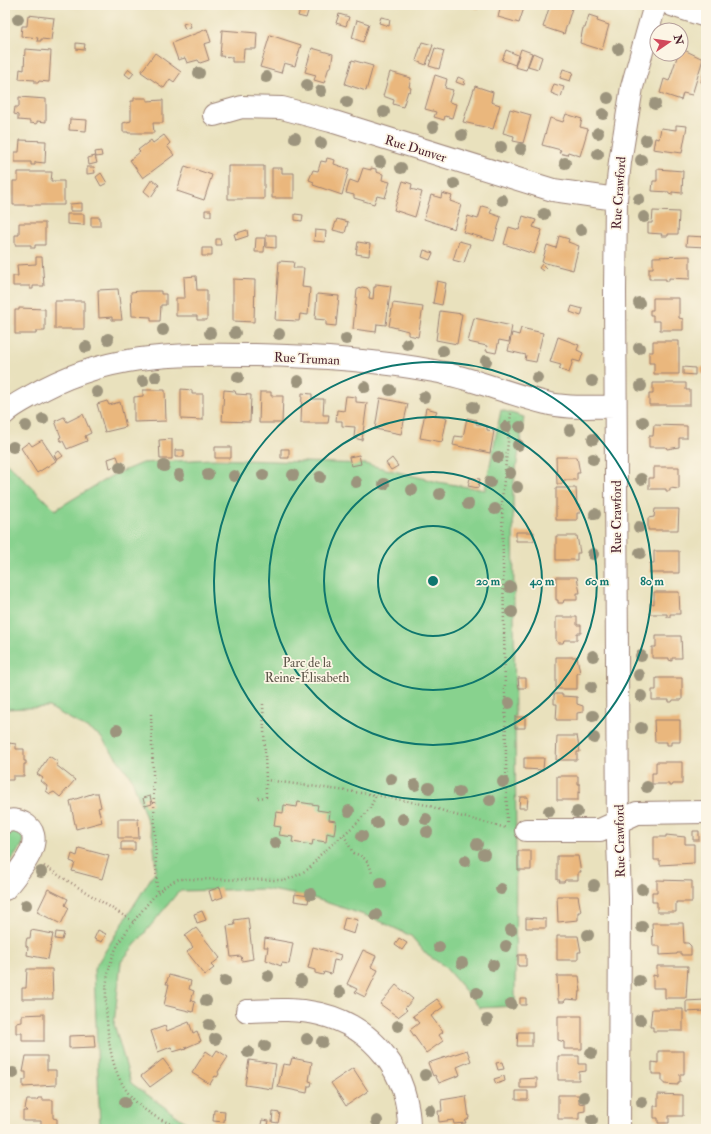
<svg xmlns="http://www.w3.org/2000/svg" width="711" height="1134" font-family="'IM FELL Double Pica',serif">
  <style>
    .green { fill: #88d28e; stroke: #69785c }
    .building { fill: #eab77d }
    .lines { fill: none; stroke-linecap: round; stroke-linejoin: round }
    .minor-casing { stroke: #9a8074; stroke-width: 24 }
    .major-casing { stroke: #9a8074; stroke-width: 24 }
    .path { stroke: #9a8074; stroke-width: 2.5; stroke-dasharray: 1 3; stroke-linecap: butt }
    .minor { stroke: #fff; stroke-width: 22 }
    .major { stroke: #fff; stroke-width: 22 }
    .tree { fill: #9c947d }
    .ring { fill: none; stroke: #0f766e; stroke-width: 2 }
    .labels { text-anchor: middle; stroke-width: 3.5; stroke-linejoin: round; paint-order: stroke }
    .street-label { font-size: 13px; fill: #4a1f2b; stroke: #fcf5e5 }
    .park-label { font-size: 13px; fill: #5d5549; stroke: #fcf5e5 }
    .centre { fill: #0f766e; stroke: #fcf5e5; stroke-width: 2 }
    .ring-label { font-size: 12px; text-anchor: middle; font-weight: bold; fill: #0f766e; stroke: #fcf5e5; stroke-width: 3.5; stroke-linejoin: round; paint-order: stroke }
  </style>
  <rect width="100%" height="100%" fill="#fcf5e5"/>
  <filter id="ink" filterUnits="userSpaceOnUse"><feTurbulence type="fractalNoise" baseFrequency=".025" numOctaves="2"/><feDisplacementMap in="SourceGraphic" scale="8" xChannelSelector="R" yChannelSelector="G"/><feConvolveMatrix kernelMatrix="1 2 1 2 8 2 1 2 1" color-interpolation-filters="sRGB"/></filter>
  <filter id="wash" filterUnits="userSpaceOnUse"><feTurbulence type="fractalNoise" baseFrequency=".012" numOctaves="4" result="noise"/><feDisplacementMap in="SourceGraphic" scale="16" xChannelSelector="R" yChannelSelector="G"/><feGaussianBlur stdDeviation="0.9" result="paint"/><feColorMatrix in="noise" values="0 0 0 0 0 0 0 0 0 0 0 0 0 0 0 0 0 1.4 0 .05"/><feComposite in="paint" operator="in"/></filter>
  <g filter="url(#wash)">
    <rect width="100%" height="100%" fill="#e9e1bd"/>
    <!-- green -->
    <path class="green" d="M501,410L524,417L513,489L516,849L515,1006L480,1008L444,966L427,955L411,936L373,918L310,897L264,889L179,891L121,962L114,1024L131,1083L195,1129H100L94,969L156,870L153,837L131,777L99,735L49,707L5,709V461L55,510L111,476L142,463L211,459L366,464L438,482L485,490Z
      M14,830L22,833L23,844L5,869C5,857 2,839 14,830Z"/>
    <g id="blocks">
      <!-- building -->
      <path class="building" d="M302,5L309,8L306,18L298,16Z
        M467,5H479L478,9Z
        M498,5H525L519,23L498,17L501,6Z
        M550,5H573L564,34L543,27Z
        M339,14L349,17L346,26L336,23Z
        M28,15L54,18L51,40L41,39V41H37L38,38L21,36L22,26H27Z
        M589,15L598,18L597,21L609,25L602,50L580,43L583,28H585Z
        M381,17L390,19L389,26L379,23Z
        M357,20L369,24L363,42L352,38Z
        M189,22L191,27L185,29L183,24Z
        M207,29L211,42L204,44L209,60L200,63L198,60L187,63L185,58L178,60L172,43Z
        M222,30L257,33L256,49H244L243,62H232V57L220,56Z
        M270,35L301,45L295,66L284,63L281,73L260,67Z
        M422,42L433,45L426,65L416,61Z
        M76,43L85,44L84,50L76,49Z
        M312,48L333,54L331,67H329L324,83L314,80L316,75L305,72Z
        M435,48L444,51L439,69L429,66Z
        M25,49L51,51L49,82L39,81L38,83H35V80L19,79L20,69L24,70Z
        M521,49L532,53L526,70L515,67Z
        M682,49L703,59L692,95L683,93L681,100L660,93L664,79L669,81L678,54H681Z
        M506,50L518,55L515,65L502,60Z
        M155,53L181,72L174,82L170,79L164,88L141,72Z
        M533,53L542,57L538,69L528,66Z
        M352,60L373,66L366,91L345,84Z
        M706,66V85L701,82Z
        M129,69L134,73L130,78L125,74Z
        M563,69L573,72L570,81L560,78Z
        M390,72L411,78L409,87L411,88L410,92L408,91L403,107L393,104L394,100L383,96Z
        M435,75L447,79L445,88L453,90L449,102L456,104L452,118L445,116L444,120L434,117L436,112L425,109Z
        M458,77L465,80L464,85L456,82Z
        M554,84L564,87L561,97L551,93Z
        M475,86L493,92L491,102L500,105L493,129L463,122Z
        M19,97L46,99V122L37,121V124L30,123V121L18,120V115L14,114L15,107H19Z
        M134,98H147V101L163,100V123H153L154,133H128V132H123V123L131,121V101H134Z
        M510,109L531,115L523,143L513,141L514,136L503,133Z
        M566,114L582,119L580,127L588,129L580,156L568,152L567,155L559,153L561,150L542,145L550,118L563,122Z
        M70,119L87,120L86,131L69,130Z
        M676,125L687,126L682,153L653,149L655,138L659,139L661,128L676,130Z
        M164,135L170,143L167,146L174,155L143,178L130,160L140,152L138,150L151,140L153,143Z
        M20,140L46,141L45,163L35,162V165H31V162H15V152H19Z
        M101,151L102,156L96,157L95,152Z
        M95,156L97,163L89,165L88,158Z
        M327,158L335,160L334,164L349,169L342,195L313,185L314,182L309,180L313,170L318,171L321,161L326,162Z
        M185,166L212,175L204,200L177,191Z
        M228,166H264V199H228Z
        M87,167H94L95,173L87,174Z
        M272,168H282V173H294V198H272Z
        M363,168L371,170V168L376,169V172L383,174L382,180L390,182L385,198L377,196L374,204L354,198V195L346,193L350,180L358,183Z
        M657,169L683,171L682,193L672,192V195L669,194V192L652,191L653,181H657Z
        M18,172H52L51,181H64V205H13V181H18Z
        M101,173L107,183L101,186L96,177Z
        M152,179L159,185L151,197L144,191Z
        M403,181L412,184L411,189L422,192L415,217L394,210Z
        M442,193L452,196L450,201L461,205L454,229L424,219L431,195L441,198Z
        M82,203V211H70V204Z
        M482,206L492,209L490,213L501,217L494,241L463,232L468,216L478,219Z
        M205,210H211V216H205Z
        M653,211L679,212L678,234H668V236H661L662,234L648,233V223H652Z
        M67,214H84V225L67,224Z
        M295,214L303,215L302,221L295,220Z
        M523,216L536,220L533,227L542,230L534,254L504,244L509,227L519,230Z
        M91,217H100V226H91Z
        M337,219L348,222L345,233L333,230Z
        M19,223H45V245H35V248H31V245H15V235H19Z
        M247,230L248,236L236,240L234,234Z
        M315,230L326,231L325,242L314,241Z
        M266,235H276V248L266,247Z
        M559,236L569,239L568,242L579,246L573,270L542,262L547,245L556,248Z
        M687,236L706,237V247L686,246Z
        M256,238H265L264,252H255Z
        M216,239H220L221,245H216Z
        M459,241L470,244L464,263L453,260Z
        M358,242L370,244L369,256L356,254Z
        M202,248H212V256H202Z
        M424,250L433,253L430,260L422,257Z
        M690,256V279L669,278V281H666V279H649V268H653V257Z
        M36,257H42L44,286H33V289H30V286H13V276H18L17,265L36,264Z
        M279,261L294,262L293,268H304L302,287L310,288L308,315L300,314L299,321L275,320Z
        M542,264L546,268L543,271L539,268Z
        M196,276L197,290H207V320H197V316H176V298H185L184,277Z
        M233,279L255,280L254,322L233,321Z
        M437,281L446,283L442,305L433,303Z
        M376,284L391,286L386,325L377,324L376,332L353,329L357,290L362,287L367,288L370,292L369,298L373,299L374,287H376Z
        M118,289L122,320H112V317L99,318L98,290Z
        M140,291H161V294H166V305H161L160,321H151V317L132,316L131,292Z
        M317,294L339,296L336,326L326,325V320L315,319Z
        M653,298H679V318L683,319V330H660V321H653V315H650V310H653Z
        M55,301H84V329H55Z
        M393,303L423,307L418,337L408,335V331L389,326Z
        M572,306L583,309L581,316L570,312Z
        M19,308L45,309V331H36V334H15V310H19Z
        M440,311L462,314L457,344L436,340Z
        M474,318L512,326L509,342L499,340L496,353L486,351L487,346L468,342Z
        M521,328L543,333L536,362L525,360L526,355L508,351L512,333L519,335Z
        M558,337L579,345L577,350L583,353L580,362L573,360L569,373L559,369L561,365L550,362Z
        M653,341H679V374H654V363H649V352H653Z
        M683,367L695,368V375L683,374Z
        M700,367H706V374H700Z
        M653,383H686V390H690V405H649V394H653Z
        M181,389L192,390V394H203V420L181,419Z
        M143,390H165L166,421L134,422V397L143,396Z
        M224,390L235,391L236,394L251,395L250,422L222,421Z
        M260,392H271V396H283L282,423H259Z
        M302,393L312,394V399H324L323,415H329L328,423H301Z
        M346,396L356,397V402L367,403L362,440L354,438L355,427L342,426V421H336L337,410L344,411Z
        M380,398L408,404L401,434L375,429Z
        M107,401L109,405L120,402L126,427L105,432L97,404Z
        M426,408L437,411L435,415L447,418L442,442L420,438Z
        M83,414L91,433L85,436L87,441L67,449L63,441H61L59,438L61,437L55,421L64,417L67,422Z
        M467,418L477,420L476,424L487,426V430L494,431L490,453L453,445L455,436L463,437Z
        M654,425L687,426V438H679V447L667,449L666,447H649V436H653Z
        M172,439V459H160L159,440Z
        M42,440L56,461L37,473L21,448L29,442L32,446Z
        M215,447H231V458H215Z
        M281,449H289V458H281Z
        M175,450H184V457H175Z
        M59,451L63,456L57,460L54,455Z
        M359,455L361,464L351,466L349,457Z
        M117,456L120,464L110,468L108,459Z
        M556,457H577L580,473H577V480H564L562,484H557Z
        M392,458L398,466L391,470L386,463Z
        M654,467H679V489L670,488V491H666V489H649V478H654Z
        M470,478L480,479L478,488L468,486Z
        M556,488H576L577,505H580V513H577V520H556Z
        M655,509H679L678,530H648V518L654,517Z
        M516,532H534V541H516Z
        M556,536H577L580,553H577V560H556Z
        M654,551H679V573H650V563H654Z
        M556,577H577L580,593H577V600H564L563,603H558V600H556Z
        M654,592H679L680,614H670V617H667V614H650V603L654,604Z
        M556,617H577V625H581V633H577V640H564L563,643H558L556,640Z
        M656,636H681L682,658H672V661L669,660V658H652V647H656Z
        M556,657H577L580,673H577V689H556Z
        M518,678H526V688H519Z
        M656,678H682V700H673L672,702H669V700H652V690H656Z
        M554,694H562V696L577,697V704L583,706V712L577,713V720H556L557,704H554Z
        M515,717H525V728H515Z
        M654,720H680V742H671V745H667V742H655Z
        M557,736H577L580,752H577V760H556Z
        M9,743L16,744V749H24V761H26V764H24V776H13V780H5V749H9Z
        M49,756L58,762L56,765L75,780L60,797L54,792L50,794L46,791L47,786L41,781L43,778L37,774Z
        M524,758H544L543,770L524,769Z
        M656,762H682V784H673L672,786H669V784H652V773H656Z
        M557,776H578V784H580V793L578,792V800H557Z
        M94,793H98L101,807L98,808L102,822L76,829L70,801Z
        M150,796L152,804L145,806L143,798Z
        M520,797H528L527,808H519Z
        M298,802L318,805L317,810L330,812L329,820L336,821L334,835L327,833L326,842L313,840L312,845L292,842L293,837L279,835L281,827L274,826L276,812L283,813L284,805L297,807Z
        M118,819H138L139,838H118Z
        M693,831H699V840H693Z
        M666,835L685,837V844H694V863L660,865V860H654V837H666Z
        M121,842H135V850H121Z
        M79,848L109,856L102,879L72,871L75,863L70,861L72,854L77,856Z
        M518,851H531V870H518Z
        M557,856H578L581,872H578V880H565L564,882H559L560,880H557Z
        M657,880L692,881V902H676V912H657V902H652V892H657Z
        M220,887L223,897L212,901L209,891Z
        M48,889L68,899L65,905L69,908L61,924L37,912Z
        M295,894L309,896L308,903L294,901Z
        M557,896H578L581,912H578V920L558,922Z
        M202,911L206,920L197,923L194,914Z
        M345,917L358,920L354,934L342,930Z
        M248,918L253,959L242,961L241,956L231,957L227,926L235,925L234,920Z
        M526,918L546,919V928H526Z
        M652,923H683L684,943H688L691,946V955H681V953H677V954L660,955V946H653Z
        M196,928L220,958L211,965L214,968L205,975L187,952L193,947L185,936Z
        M31,930L53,934L48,959L27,955L28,947L26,946V942L27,938H30Z
        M98,930L106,934L102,942L94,939Z
        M56,932L64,933L62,940L55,939Z
        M557,936H578L581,952H578V960H557Z
        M265,938L293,943L289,964L282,963L281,966L266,960L268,947H264Z
        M399,938L407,943L402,950L395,945Z
        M313,947L341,955L339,961L334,960L331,974L324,972L323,975L315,973V970L308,968Z
        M363,950L376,956L371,967L378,970L365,997L355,992L357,989L347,984Z
        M518,955H526V966H518Z
        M657,966H688L686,998H665V988H653V975L657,976Z
        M27,969H52L53,999H22V988H26Z
        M169,975L191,981L189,989L194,991L191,1001L195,1002L193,1012L164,1005L169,984H166Z
        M557,976H579L581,992H579L578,1000L566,999L564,1002H559L558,1000Z
        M396,985L413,999L405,1008L407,1010L398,1017L380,1004Z
        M520,998H526V1005H520Z
        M437,999L443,1007L431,1016L443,1032L439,1035L443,1041L426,1053L410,1030L419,1023L413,1016Z
        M705,1000V1011L686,1012V1001Z
        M652,1009H683V1031H653V1027H650Z
        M44,1014V1041H22V1033H16V1023L22,1022V1015Z
        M558,1016H582V1049H564V1042L558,1040Z
        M189,1022L193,1033L197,1031L201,1041L185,1048L186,1049L183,1050V1049L173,1052L171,1047L158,1052L151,1031L165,1026L167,1031Z
        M518,1032H532V1046H517Z
        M94,1035L95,1047L69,1048V1036Z
        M217,1050L228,1057L218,1072L219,1074L217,1077L215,1076L210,1084L192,1073L206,1051L213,1056Z
        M467,1050L471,1061L457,1067L460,1075L439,1083L435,1075L433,1076L428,1063Z
        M658,1051H684V1074H680V1082H678V1085L664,1084V1082H662V1074H652V1062L658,1063Z
        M26,1056H47V1070H56V1085L23,1087V1080H26V1072H23Z
        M558,1056H579V1064H586V1071L579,1072V1080H558Z
        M292,1058L312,1062L309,1081L312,1082L311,1086H308L307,1093L278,1087L283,1064L290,1065Z
        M163,1059L172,1071L150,1087L141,1076Z
        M249,1060L276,1064L272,1089L245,1085Z
        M502,1062L504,1069L498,1070L496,1063Z
        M353,1068L368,1091L346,1106L331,1083Z
        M504,1076L505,1081L496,1084L494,1079Z
        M537,1078V1088H520V1079Z
        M516,1091H528V1100H516Z
        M658,1094L683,1095V1116H669V1123H658V1118H654V1106H658Z
        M558,1095H579V1103L585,1104V1111L579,1112V1119H558Z
        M466,1096L469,1118L465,1121L466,1123L454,1124L453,1120L439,1122L438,1111H442L441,1100Z
        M38,1098H42V1100H53V1118L57,1119V1129H41V1121H23V1111H27L25,1109L27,1100H37Z
        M214,1110L225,1111L224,1122L213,1121Z
        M273,1112L280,1113L278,1123L272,1122Z
        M262,1120L269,1121L267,1129H260Z"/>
    </g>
  </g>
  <g filter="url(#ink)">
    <use href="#blocks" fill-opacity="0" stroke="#9a8074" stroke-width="1"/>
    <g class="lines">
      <!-- minor casing -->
      <g class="minor-casing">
        <path id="minor" d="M214,115L242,107L282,108L331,121L553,190L616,199
          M5,413C12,406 22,401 31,396C104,353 173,354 255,355C314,356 375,360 434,371C472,378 508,394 546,403C568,409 593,406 615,407
          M5,822C11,819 17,820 23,823C51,838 16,874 5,889
          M526,830H600L637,813L706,812
          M247,1011C271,1010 296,1008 320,1014C374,1027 409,1073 409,1129
          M619,1129L620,897L618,842L615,291L616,199L620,162L632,87L655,5"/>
      </g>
      <!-- major casing -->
      <g class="major-casing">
        <path id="major" d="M672,5L706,16"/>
      </g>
      <!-- path -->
      <path class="path" d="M263,704L266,780
        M151,714L157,892
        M258,798L266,797V780L376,795L427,805L455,815L507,828
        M507,822L502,499L511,413
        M344,835L353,853C365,856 370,863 372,874
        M44,866L134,922
        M185,1129C127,1111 110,1077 107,1019C105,999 105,979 112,959C116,944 128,930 137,917C150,901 159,887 179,879L286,880L298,875L310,868L320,855L356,824L370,808L376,795"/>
      <!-- minor -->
      <use href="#minor" class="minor"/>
      <!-- major -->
      <use href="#major" class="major"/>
    </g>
    <!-- trees -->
    <g class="tree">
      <circle cx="18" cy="19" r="6"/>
      <circle cx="618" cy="49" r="6"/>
      <circle cx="199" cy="73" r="6"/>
      <circle cx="266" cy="77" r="6"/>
      <circle cx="307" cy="85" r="6"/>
      <circle cx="321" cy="91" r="6"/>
      <circle cx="608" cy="98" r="6"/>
      <circle cx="347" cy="102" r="6"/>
      <circle cx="655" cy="104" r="6"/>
      <circle cx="384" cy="112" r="6"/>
      <circle cx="603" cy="114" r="6"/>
      <circle cx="433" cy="127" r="6"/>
      <circle cx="598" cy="133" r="6"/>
      <circle cx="462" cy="135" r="6"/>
      <circle cx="295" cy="138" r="6"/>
      <circle cx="646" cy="140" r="6"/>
      <circle cx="321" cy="143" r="6"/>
      <circle cx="501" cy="147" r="6"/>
      <circle cx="521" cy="149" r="6"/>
      <circle cx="598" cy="154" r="6"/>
      <circle cx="641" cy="160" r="6"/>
      <circle cx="380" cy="162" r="6"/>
      <circle cx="565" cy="163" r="6"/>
      <circle cx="401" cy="168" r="6"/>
      <circle cx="454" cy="184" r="6"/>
      <circle cx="639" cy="199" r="6"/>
      <circle cx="502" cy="200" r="6"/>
      <circle cx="544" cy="214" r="6"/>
      <circle cx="644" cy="217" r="6"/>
      <circle cx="581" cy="230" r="6"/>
      <circle cx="639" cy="303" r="6"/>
      <circle cx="163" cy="330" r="6"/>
      <circle cx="210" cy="333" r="6"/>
      <circle cx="235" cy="333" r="6"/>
      <circle cx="279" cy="334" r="6"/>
      <circle cx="108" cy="339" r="6"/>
      <circle cx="346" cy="339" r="6"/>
      <circle cx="407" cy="344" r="6"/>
      <circle cx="86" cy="347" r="6"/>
      <circle cx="639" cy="348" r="6"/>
      <circle cx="443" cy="351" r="6"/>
      <circle cx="486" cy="361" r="6"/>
      <circle cx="156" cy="377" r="6"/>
      <circle cx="238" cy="377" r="6"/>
      <circle cx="537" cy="378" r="6"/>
      <circle cx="143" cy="381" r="6"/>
      <circle cx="298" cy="381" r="6"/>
      <circle cx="592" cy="381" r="6"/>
      <circle cx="641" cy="386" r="6"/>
      <circle cx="365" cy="387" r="6"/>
      <circle cx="390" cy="390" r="6"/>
      <circle cx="97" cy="392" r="6"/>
      <circle cx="424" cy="397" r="6"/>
      <circle cx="473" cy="407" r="6"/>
      <circle cx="43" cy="419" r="6"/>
      <circle cx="643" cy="422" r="6"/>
      <circle cx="26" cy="426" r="6"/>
      <circle cx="506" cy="427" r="6"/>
      <circle cx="520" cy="427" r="6"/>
      <circle cx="570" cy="430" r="6"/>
      <circle cx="593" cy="439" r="6"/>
      <circle cx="518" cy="445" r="6"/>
      <circle cx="13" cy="447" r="6"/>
      <circle cx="498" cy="457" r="6"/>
      <circle cx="593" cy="459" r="6"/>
      <circle cx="164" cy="466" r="6"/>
      <circle cx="120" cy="467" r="6"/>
      <circle cx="510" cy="473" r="6"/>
      <circle cx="208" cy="474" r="6"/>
      <circle cx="179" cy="475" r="6"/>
      <circle cx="263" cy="475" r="6"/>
      <circle cx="293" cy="475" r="6"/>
      <circle cx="234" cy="476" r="6"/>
      <circle cx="320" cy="477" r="6"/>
      <circle cx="641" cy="479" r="6"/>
      <circle cx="356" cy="482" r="6"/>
      <circle cx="490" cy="482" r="6"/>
      <circle cx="384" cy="484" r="6"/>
      <circle cx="517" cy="487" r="6"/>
      <circle cx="412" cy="490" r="6"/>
      <circle cx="440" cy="494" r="6"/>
      <circle cx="468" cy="504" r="6"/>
      <circle cx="495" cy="509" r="6"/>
      <circle cx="595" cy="514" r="6"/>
      <circle cx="639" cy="527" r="6"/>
      <circle cx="640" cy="553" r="6"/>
      <circle cx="593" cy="554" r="6"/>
      <circle cx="510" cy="587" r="6"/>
      <circle cx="512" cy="612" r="6"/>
      <circle cx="593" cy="656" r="6"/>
      <circle cx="641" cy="656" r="6"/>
      <circle cx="639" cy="675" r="6"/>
      <circle cx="591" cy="687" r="6"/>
      <circle cx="641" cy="696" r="6"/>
      <circle cx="509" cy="703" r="6"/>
      <circle cx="593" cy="716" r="6"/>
      <circle cx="641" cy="728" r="6"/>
      <circle cx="117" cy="730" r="6"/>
      <circle cx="594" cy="738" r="6"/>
      <circle cx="391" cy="779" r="6"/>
      <circle cx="503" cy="782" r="6"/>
      <circle cx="415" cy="785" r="6"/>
      <circle cx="647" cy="787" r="6"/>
      <circle cx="429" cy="788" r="6"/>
      <circle cx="459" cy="792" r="6"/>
      <circle cx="490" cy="800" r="6"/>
      <circle cx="349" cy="811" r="6"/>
      <circle cx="549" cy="811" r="6"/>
      <circle cx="577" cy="812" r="6"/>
      <circle cx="403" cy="819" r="6"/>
      <circle cx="426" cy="819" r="6"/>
      <circle cx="377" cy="823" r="6"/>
      <circle cx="427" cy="832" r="6"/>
      <circle cx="362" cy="836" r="6"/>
      <circle cx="275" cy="843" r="6"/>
      <circle cx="477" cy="844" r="6"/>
      <circle cx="484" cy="854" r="6"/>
      <circle cx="465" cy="861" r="6"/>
      <circle cx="41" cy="872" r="6"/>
      <circle cx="381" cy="883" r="6"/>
      <circle cx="594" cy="885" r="6"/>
      <circle cx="501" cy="889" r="6"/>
      <circle cx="642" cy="889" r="6"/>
      <circle cx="311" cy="894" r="6"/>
      <circle cx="26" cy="905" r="6"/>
      <circle cx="376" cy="915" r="6"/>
      <circle cx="642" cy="927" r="6"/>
      <circle cx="511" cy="930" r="6"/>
      <circle cx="588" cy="935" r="6"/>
      <circle cx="506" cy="946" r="6"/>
      <circle cx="439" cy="947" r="6"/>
      <circle cx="462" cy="963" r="6"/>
      <circle cx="493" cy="965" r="6"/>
      <circle cx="268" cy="976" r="6"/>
      <circle cx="225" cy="981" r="6"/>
      <circle cx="301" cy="981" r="6"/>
      <circle cx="639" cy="981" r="6"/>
      <circle cx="340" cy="992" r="6"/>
      <circle cx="477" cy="993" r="6"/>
      <circle cx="206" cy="1001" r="6"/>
      <circle cx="511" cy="1004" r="6"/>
      <circle cx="487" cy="1020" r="6"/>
      <circle cx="640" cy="1020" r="6"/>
      <circle cx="209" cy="1025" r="6"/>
      <circle cx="398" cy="1026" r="6"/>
      <circle cx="215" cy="1039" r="6"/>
      <circle cx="307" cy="1039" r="6"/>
      <circle cx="322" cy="1042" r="6"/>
      <circle cx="265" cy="1046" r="6"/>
      <circle cx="248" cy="1052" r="6"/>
      <circle cx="591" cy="1053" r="6"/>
      <circle cx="13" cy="1073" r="6"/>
      <circle cx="425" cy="1075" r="6"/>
      <circle cx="584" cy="1097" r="6"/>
      <circle cx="125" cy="1102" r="6"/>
      <circle cx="642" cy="1102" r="6"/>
      <circle cx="430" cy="1110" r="6"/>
      <circle cx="592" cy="1120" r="6"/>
      <circle cx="377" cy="1121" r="6"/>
    </g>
  </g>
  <!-- distance rings -->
  <g class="ring">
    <circle cx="433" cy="581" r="55"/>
    <circle cx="433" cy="581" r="109"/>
    <circle cx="433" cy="581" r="164"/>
    <circle cx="433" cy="581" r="219"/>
  </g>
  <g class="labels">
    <!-- street labels -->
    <g class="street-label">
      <text transform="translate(416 148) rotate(17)" y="5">Rue Dunver</text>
      <text transform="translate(618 193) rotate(-86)" y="5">Rue Crawford</text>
      <text transform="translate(307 358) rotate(3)" y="5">Rue Truman</text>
      <text transform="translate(616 517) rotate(-90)" y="5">Rue Crawford</text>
      <text transform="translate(619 841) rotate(-91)" y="5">Rue Crawford</text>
    </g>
    <!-- park labels -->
    <g class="park-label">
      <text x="307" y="667">Parc de la<tspan x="307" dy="15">Reine-Élisabeth</tspan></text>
    </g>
  </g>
  <circle cx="433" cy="581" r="6" class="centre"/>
  <g class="ring-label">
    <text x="488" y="585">20 m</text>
    <text x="542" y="585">40 m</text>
    <text x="597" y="585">60 m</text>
    <text x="652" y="585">80 m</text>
  </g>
  <!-- margin -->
  <rect width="711" height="1134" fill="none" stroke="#fcf5e5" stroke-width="20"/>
  <!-- north arrow -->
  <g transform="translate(669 42) rotate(77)"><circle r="19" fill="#fcf5e5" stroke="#b59f9b"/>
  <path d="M0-3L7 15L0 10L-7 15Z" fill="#d1495b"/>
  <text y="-6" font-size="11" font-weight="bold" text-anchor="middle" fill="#4a1f2b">N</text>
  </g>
</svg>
